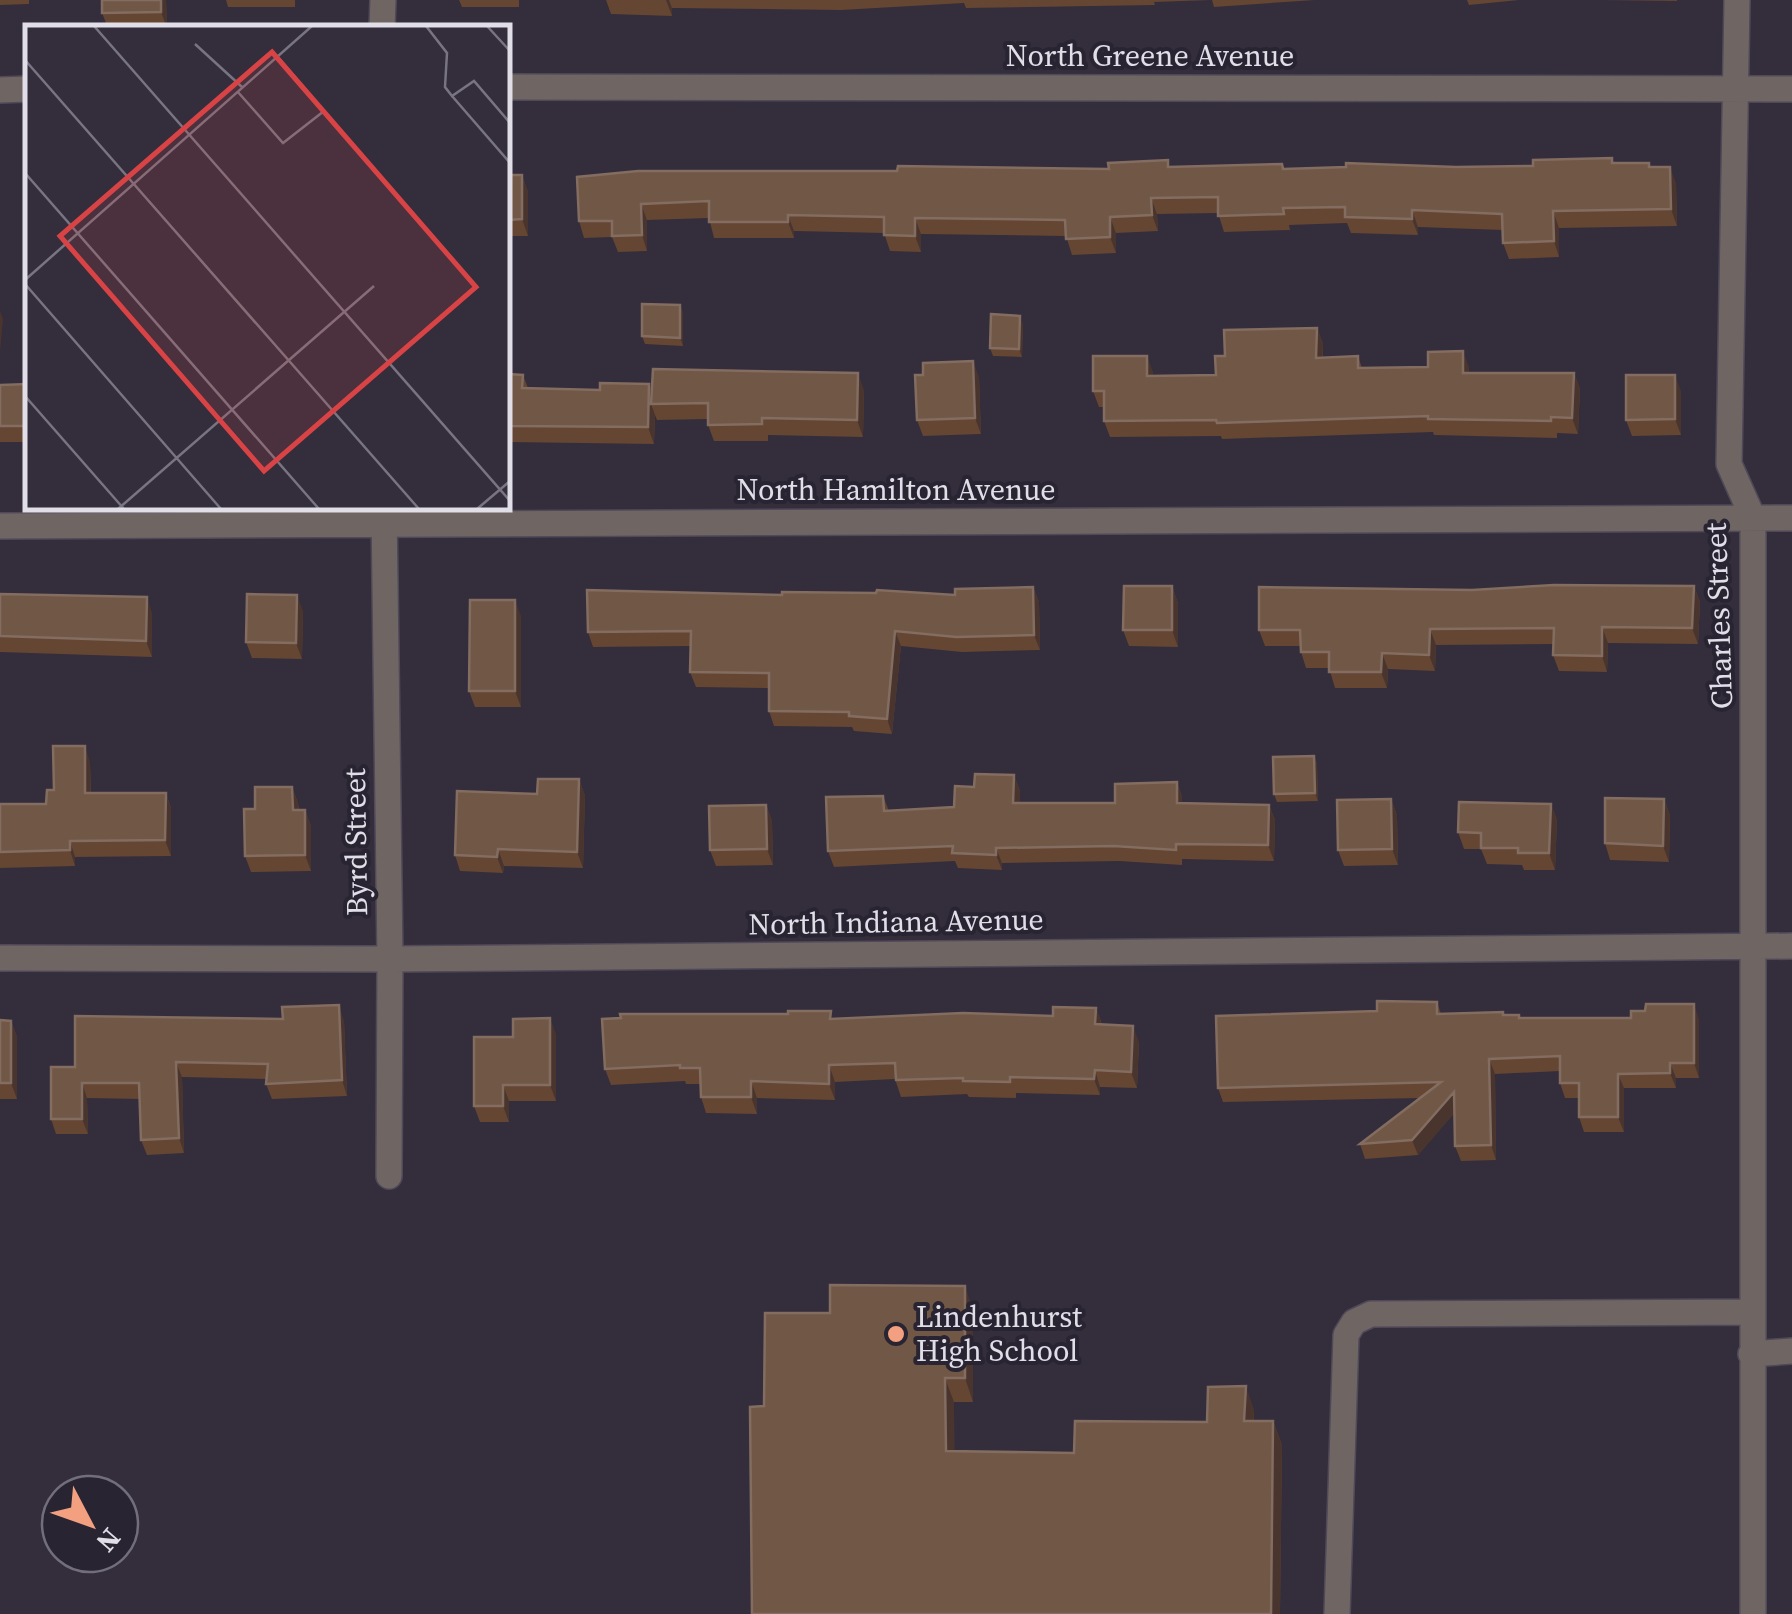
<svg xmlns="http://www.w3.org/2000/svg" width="1792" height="1614" font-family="'Source Serif 4',serif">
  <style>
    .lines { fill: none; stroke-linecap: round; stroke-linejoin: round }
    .minor-casing { stroke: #4f4958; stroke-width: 28 }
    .minor { stroke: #6f6664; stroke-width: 25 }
    .wall { fill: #644633 }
    .shaded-wall { fill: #4a352e }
    .building { fill: #715746; stroke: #836c60; stroke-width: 2.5 }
    .poi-dot { fill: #f2a080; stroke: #292432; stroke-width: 4 }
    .labels { text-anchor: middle; stroke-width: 8; stroke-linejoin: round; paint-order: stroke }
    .street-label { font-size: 30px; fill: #e2dee8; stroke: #292432 }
    .poi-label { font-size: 30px; fill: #e2dee8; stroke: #292432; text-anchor: start }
    .inset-road { fill: none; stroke: #797481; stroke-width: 2.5 }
    .view { fill: #d84345; fill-opacity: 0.15; stroke: #d84345; stroke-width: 5 }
    .inset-edge { fill: none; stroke: #e2dee8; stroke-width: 5 }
  </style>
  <rect width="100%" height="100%" fill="#332d3c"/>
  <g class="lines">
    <!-- minor casing -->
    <g class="minor-casing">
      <path id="minor" d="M1737,0L1729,464L1753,518V1614
        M382,28L383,0
        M508,87L1792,89
        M0,90L28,89
        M384,508L390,959L389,1176
        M0,526L1792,518
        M0,958L390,959L1792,946
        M1751,1354L1792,1351
        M1337,1614L1346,1335L1354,1322L1371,1314L1752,1312"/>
    </g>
    <!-- minor -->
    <use href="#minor" class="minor"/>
  </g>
  <!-- wall -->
  <path class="wall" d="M0,0H29V4L0,5Z
    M102,0H166L167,28H108L102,13Z
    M226,0H295V7H228Z
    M459,0H519V7H462Z
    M606,0H1315L1214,7L1212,0L1154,2L1155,5L966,8L964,3L841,10L672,8V16L611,14Z
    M1467,0H1519L1469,5Z
    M1601,0H1677V1Z
    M1612,158L1614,163L1651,167L1676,183L1677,226L1559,228V257L1509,259L1503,243V230L1418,227V235L1351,233L1347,223L1289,225L1290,230L1224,232L1218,213L1157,214L1158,231L1116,233V253L1072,255L1066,236L921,234V252L890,251L884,233L794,231V238H714L709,218L647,220V251L618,252L612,237L584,238L579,221L577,177L1109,169L1282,164L1284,169L1456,167L1533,166Z
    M508,175H522L528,192V236H508Z
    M680,305L683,313V346L645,344L642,336Z
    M1023,324L1022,357L993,356L990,348Z
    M1317,328L1323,344V357L1358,356L1362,368L1469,367V373H1574L1580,389L1578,434L1557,433V438L1434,435L1433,432L1222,439L1221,436L1110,437L1104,421V407H1099L1093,391L1153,372V376L1216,375L1225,356Z
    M508,374L523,375L528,388L600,390L649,384L652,391L864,390L863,437L768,435V441H714L708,425V419L657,420L655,415L654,444L508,442Z
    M979,377L981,434L923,436L917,420Z
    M28,384V442H0V385Z
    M1681,391V435L1632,436L1626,420Z
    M1172,586L1178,603V647L1129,646L1123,630Z
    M1694,586L1700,602L1698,644L1608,643L1607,672L1559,671L1553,655V644L1436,645L1435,671L1388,669L1387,688H1335L1329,668H1306L1301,652V646H1265L1259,630L1472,590Z
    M1033,587L1039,602L1040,650L962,652L901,646L892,734L854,731L852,727L774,726L769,711V688L696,687L690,672L691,646L593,647L588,632L782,595H955Z
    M0,594L152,613V657L0,652Z
    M303,611L302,659L252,658L246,642Z
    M521,616V707H475L469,691Z
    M1314,756L1317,764L1318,801L1277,802L1274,794Z
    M90,762L91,793H166L171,808V856L75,857V866L0,868V804H46L54,790Z
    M1014,775L1020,791L1019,803H1115L1177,782L1182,797V803L1269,805L1275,820L1274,861L1182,859V865L1119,861L1002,863V870L958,868L955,861L834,867L828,851L883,796L889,811L954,807L974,787Z
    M579,779L585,796L583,868L504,866L503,873L460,871L455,855L537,794Z
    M292,787L298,803L299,810H305L311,826V871L251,872L245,856L255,809Z
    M1391,799L1397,815L1398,865L1344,866L1338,850Z
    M1664,799L1670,815L1669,862L1610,860L1605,843Z
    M1551,804L1557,820L1555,870H1524L1522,865L1487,864L1481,849H1464L1458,832Z
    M766,805L772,821L773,865L716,866L710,850Z
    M1437,1002L1441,1014L1504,1015L1520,1018L1699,1019V1078H1676V1088H1624V1132H1584L1579,1117V1098H1565L1560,1083V1071L1495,1074L1496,1160L1461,1161L1455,1146V1112L1418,1155L1365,1159L1360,1144L1420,1098L1223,1102L1218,1088L1377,1011Z
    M1096,1008L1102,1024L1139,1042L1137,1088L1100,1087V1095L1016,1093V1098L969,1097L967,1094L901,1097L895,1079L835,1082V1100L757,1098V1114L706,1113L701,1097L700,1084H686L685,1081L611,1085L605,1069L833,1018L1053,1016Z
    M0,1020L11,1021L17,1037V1099H0Z
    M344,1021L347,1096L272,1099L266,1084L267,1079L182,1077L184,1153L147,1155L141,1140L140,1099L87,1098L88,1134H56L51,1119L75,1067Z
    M556,1034V1101H509V1122H480L474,1106L513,1037Z
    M973,1310V1402H954V1451L1074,1453L1207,1422L1254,1410V1421H1273L1282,1445L1280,1614H752L764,1406Z"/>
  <!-- shaded-wall -->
  <path class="shaded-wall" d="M161,0H166L167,28L161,12Z
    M666,0H669L672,8V16Z
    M1670,167L1676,183L1677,226L1671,209Z
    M522,175L528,192V236L522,219Z
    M1151,198L1157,214L1158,231L1152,215Z
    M641,204L647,220V251L642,235Z
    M1412,210L1418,227V235L1412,219Z
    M1553,211L1559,228V257L1554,241Z
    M788,215L794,231V238L788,222Z
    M1110,217L1116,233V253L1110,237Z
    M915,218L921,234V252L915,236Z
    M680,305L683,313V346L680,338Z
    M0,311L3,319L0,353Z
    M1020,316L1023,324L1022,357L1019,349Z
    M1317,328L1323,344L1322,374L1316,358Z
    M1463,351L1469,367V389L1463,373Z
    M1147,356L1153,372V392L1147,376Z
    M973,361L979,377L981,434L975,418Z
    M858,373L864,390L863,437L857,420Z
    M1574,373L1580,389L1578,434L1572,418Z
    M1675,375L1681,391V435L1675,419Z
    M649,384L655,400L651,404L655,415L654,444L648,427Z
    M1172,586L1178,603V647L1172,630Z
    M1694,586L1700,602L1698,644L1692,628Z
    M1033,587L1039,602L1040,650L1034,635Z
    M297,595L303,611L302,659L296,643Z
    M147,597L152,613V657L146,641Z
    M515,600L521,616V707L515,691Z
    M1602,627L1608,643L1607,672L1602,656Z
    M1430,629L1436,645L1435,671L1429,655Z
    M895,631L901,646L892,734L887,719Z
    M1382,653L1388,669L1387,688L1381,672Z
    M85,746L90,762L91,809L85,793Z
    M1314,756L1317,764L1318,801L1315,793Z
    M1014,775L1020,791L1019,819L1013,803Z
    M579,779L585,796L583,868L577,852Z
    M1177,782L1182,797V818L1177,803Z
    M292,787L298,803L299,826L293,810Z
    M166,793L171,808V856L165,840Z
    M1391,799L1397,815L1398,865L1392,849Z
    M1664,799L1670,815L1669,862L1663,846Z
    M1551,804L1557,820L1555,870L1549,853Z
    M766,805L772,821L773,865L767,849Z
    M1269,805L1275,820L1274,861L1268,845Z
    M305,810L311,826V871L305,855Z
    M70,841L75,857V866L70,850Z
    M996,848L1002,863V870L996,855Z
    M498,849L504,866L503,873L497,857Z
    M1694,1004L1699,1019V1078L1694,1063Z
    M339,1005L344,1021L347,1096L342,1080Z
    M1096,1008L1102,1025L1095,1024Z
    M550,1018L556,1034V1101L550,1085Z
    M11,1021L17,1037V1099L11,1083Z
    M1133,1026L1139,1042L1137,1088L1131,1072Z
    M1489,1059L1495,1074L1496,1160L1491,1145Z
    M176,1062L182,1077L184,1153L179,1138Z
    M1670,1063L1676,1078V1088L1670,1073Z
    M829,1065L835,1082V1100L829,1084Z
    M1095,1070L1100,1087V1095L1094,1079Z
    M1618,1074L1624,1088V1132L1618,1117Z
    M751,1081L757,1098V1114L751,1097Z
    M82,1083L87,1098L88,1134L82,1119Z
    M503,1085L509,1101V1122L503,1106Z
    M1454,1092L1460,1107L1418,1155L1412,1140Z
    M965,1286L973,1310V1402L965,1378Z
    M945,1378L954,1402L955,1474L946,1451Z
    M1246,1386L1254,1410L1253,1445L1244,1421Z
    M1273,1421L1282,1445L1280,1614H1271Z"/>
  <!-- building -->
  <path class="building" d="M102,0H161V12L102,13Z
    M1612,158V163H1649V167H1670L1671,209L1553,211L1554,241L1503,243L1502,214L1412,210V219L1345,217V207L1283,208L1284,214L1218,216V197L1151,198L1152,215L1110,217V237L1066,239L1065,220L915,218V236L884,235V217L788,215V222H709V201L641,204L642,235L612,236V221H579L577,177L638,171H897L898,166L1109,169L1108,163L1168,160V167L1282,164L1283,169L1346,167V163L1456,167L1533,166V160Z
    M508,175H522V219L508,220Z
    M642,304L680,305V338L642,336Z
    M991,314L1020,316L1019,349L990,348Z
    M1317,328L1316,358L1358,356V368L1428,367V352L1463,351V373H1574L1572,418L1551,417V421L1428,419V416L1217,423L1216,420L1104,421V391H1093V356H1147V376L1216,375L1215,356H1225L1224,330Z
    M973,361L975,418L917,420L915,375H923V363Z
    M653,369L858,373L857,420L762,418V424L708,425V403L651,404Z
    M508,374L523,375L522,388L600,390V383L649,384L648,427L508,426Z
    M1626,375H1675V419L1626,420Z
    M28,384V426H0V385Z
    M1554,585L1694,586L1692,628L1602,627V656L1553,655L1554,628L1430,629L1429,655L1382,653L1381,672H1329V652H1301L1300,630H1259V587L1472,590Z
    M1124,586H1172V630H1123Z
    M1033,587L1034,635L956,637L895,631L887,719L849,716V712L769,711V673L690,672L691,631L588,632L587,590L782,595V592L876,593L877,590L955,595V589Z
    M0,594L147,597L146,641L0,636Z
    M247,594L297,595L296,643L246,642Z
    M470,600H515V691H469Z
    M53,746H85V793H166L165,840L70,841V850L0,852V804H46L47,790H54Z
    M1314,756L1315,793L1274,794L1273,757Z
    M975,774L1014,775L1013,803H1115V784L1177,782V803L1269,805L1268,845L1176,844V850L1113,846L996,848V855L952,853L953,846L828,851L826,797L883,796L884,811L954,807L955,786L974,787Z
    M538,779H579L577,852L498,849L497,857L455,855L457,791L537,794Z
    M255,787H292L293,810H305V855L245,856L244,809H255Z
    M1605,798L1664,799L1663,846L1605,843Z
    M1391,799L1392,849L1338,850L1337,800Z
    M1459,802L1551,804L1549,853H1518V848H1481V833L1458,832Z
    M766,805L767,849L710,850L709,806Z
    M1377,1001L1437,1002V1014L1503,1012V1015H1519V1018H1631V1011H1645L1646,1004H1694V1063H1670V1073L1618,1074V1117H1579V1083H1560V1056L1489,1059L1491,1145L1455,1146L1454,1092L1412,1140L1360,1144L1441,1082L1218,1088L1216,1016L1377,1011Z
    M339,1005L342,1080L266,1084L268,1064L176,1062L179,1138L141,1140L139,1083H82V1119H51V1067H75V1016L283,1019L282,1007Z
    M1053,1007L1096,1008L1095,1024L1133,1026L1131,1072L1095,1070L1094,1079L1010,1077V1082L963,1081V1078L896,1080L895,1063L829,1065V1084L751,1081V1097H701L700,1068H680V1065L605,1069L602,1019L621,1018L620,1014H788V1011H831L830,1019L963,1013L1053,1016Z
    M550,1018V1085H503V1106H474V1037H513V1019Z
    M0,1020L11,1021V1083H0Z
    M830,1285L965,1286V1378H945L946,1451L1074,1453L1075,1421L1207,1422L1208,1387L1246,1386L1244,1421H1273L1271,1614H752L750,1407L764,1406L765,1313H830Z"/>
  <!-- markers -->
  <circle class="poi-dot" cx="896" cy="1334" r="10"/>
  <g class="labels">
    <!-- street labels -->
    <g class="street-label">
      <text x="1150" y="66">North Greene Avenue</text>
      <text x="896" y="500">North Hamilton Avenue</text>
      <text transform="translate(1719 616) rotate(-92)" y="10">Charles Street</text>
      <text transform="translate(356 842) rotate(-91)" y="10">Byrd Street</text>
      <text transform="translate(896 922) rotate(-1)" y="10">North Indiana Avenue</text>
    </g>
    <!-- poi labels -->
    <g class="poi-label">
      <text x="916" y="1327">Lindenhurst<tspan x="916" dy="34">High School</tspan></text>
    </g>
  </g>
  <!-- overview -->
  <g transform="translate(25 25)">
    <rect width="485" height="485" fill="#332d3c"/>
    <path class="inset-road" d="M69,1L485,476M401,1L422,28L420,62L427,71L449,56L485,98M462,1L485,26M170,19L217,62M0,35L394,484M212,66L258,118L299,86L252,31M427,71L485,138M0,148L294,484M0,255L287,1M0,259L196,484M0,371L99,484M93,484L349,261M452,484L485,456"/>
    <path class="view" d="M247,27L451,262L239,446L35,211Z"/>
    <rect width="485" height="485" class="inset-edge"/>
  </g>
  <!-- north arrow -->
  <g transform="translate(90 1524) rotate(131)"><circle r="48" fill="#292432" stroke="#736e7b" stroke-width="2.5"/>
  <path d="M0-8L18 38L0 25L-18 38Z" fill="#f2a080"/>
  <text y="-15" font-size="28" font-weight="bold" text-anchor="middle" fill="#e2dee8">N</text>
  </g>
</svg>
